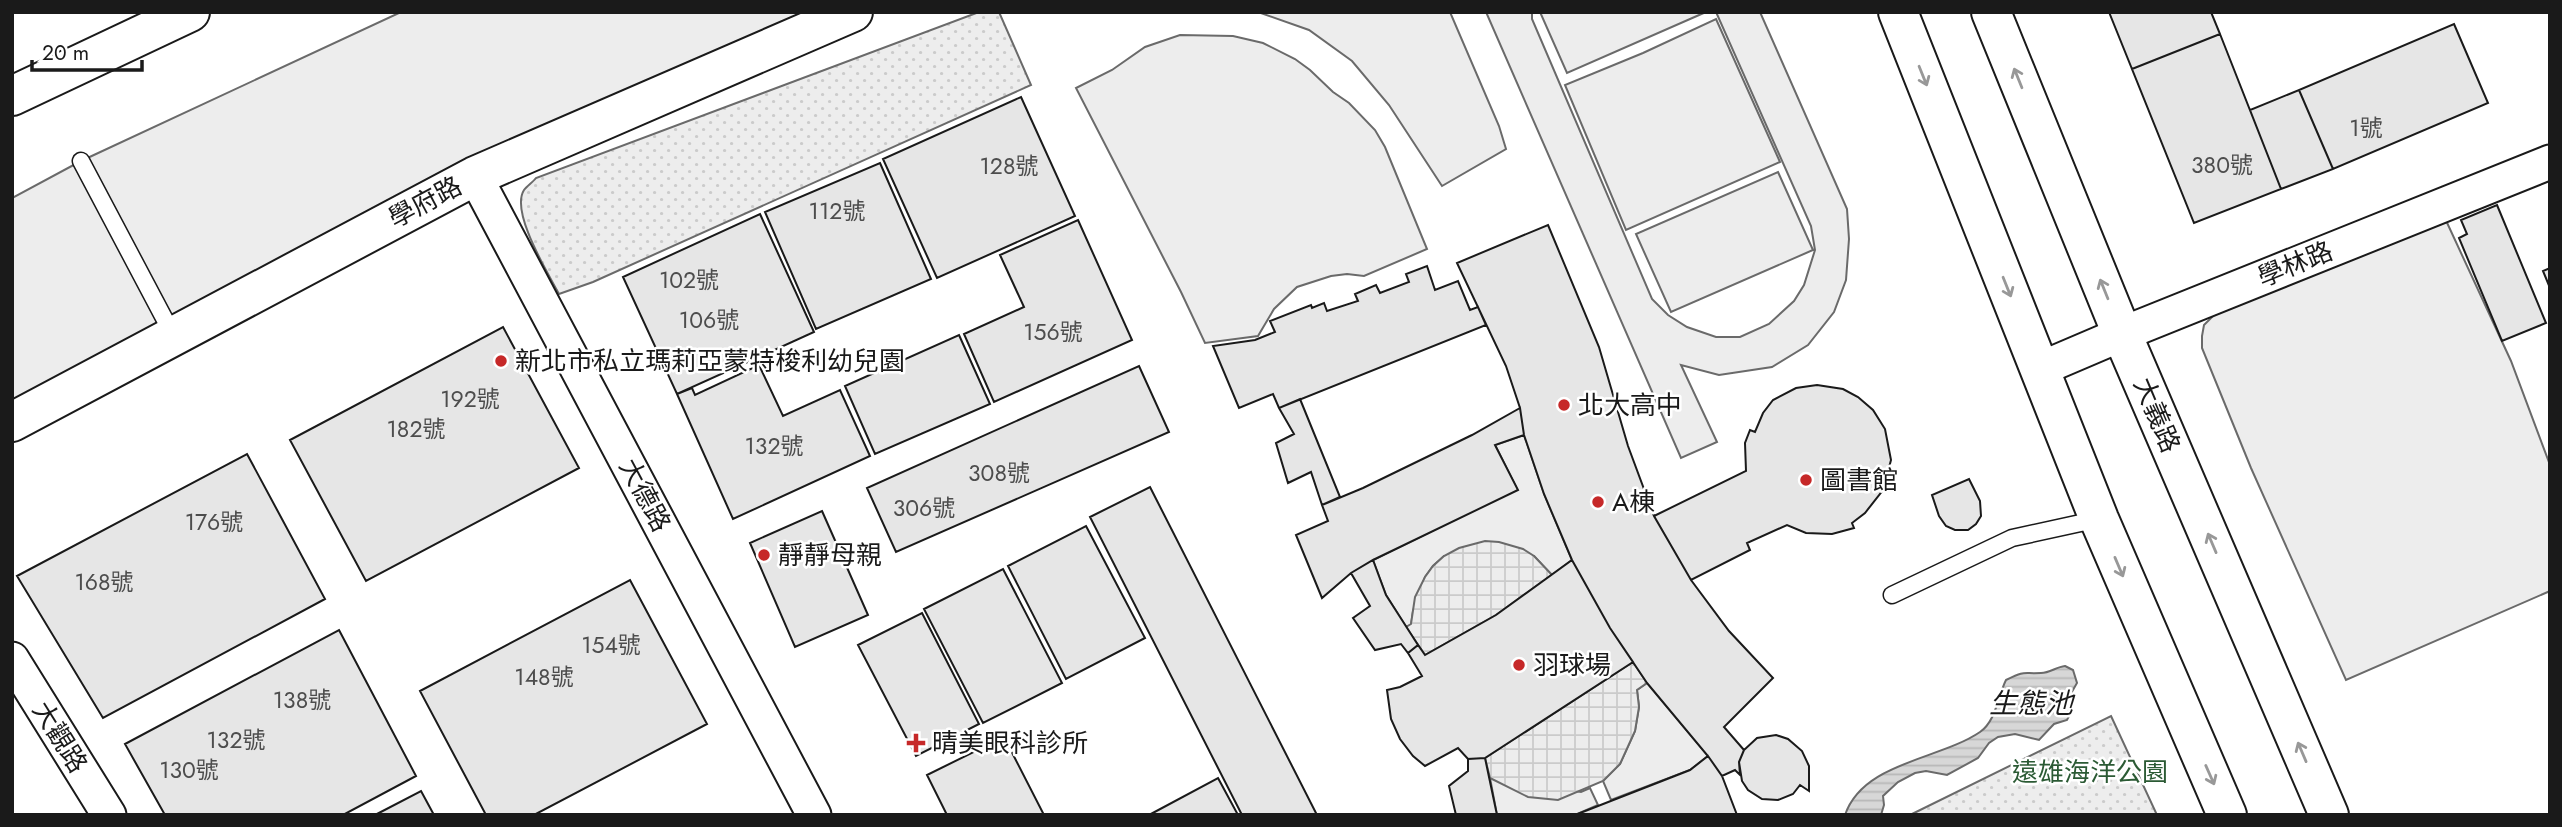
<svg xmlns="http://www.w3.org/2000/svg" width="2562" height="827" font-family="Jost,'Noto Sans TC',sans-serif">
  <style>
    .built { fill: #ededed; stroke: #6a6a6a; stroke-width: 2 }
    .park { fill: url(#park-dots); stroke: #6a6a6a; stroke-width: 2 }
    .plaza { fill: url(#plaza-grid); stroke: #6a6a6a; stroke-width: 2 }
    .water { fill: url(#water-rules); stroke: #6a6a6a; stroke-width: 2 }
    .building { fill: #e6e6e6; stroke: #1a1a1a; stroke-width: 2 }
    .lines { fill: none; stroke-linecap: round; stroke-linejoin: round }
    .lane-casing { stroke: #1a1a1a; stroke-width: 19 }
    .street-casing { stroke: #1a1a1a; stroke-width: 37 }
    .secondary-casing { stroke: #1a1a1a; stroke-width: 42 }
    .highway-casing { stroke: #1a1a1a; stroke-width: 42 }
    .lane { stroke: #fff; stroke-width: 16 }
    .street { stroke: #fff; stroke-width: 33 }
    .secondary { stroke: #fff; stroke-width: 38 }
    .highway { stroke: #fff; stroke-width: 38 }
    .oneway { stroke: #989898 }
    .poi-dot { fill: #c62828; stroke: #fff; stroke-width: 2.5 }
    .labels { text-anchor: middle; stroke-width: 5; stroke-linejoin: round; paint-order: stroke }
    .number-label { font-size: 23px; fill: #4d4d4d }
    .street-label { font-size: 26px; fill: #1a1a1a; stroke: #fff }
    .poi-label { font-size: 26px; fill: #1a1a1a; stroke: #fff; text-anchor: start }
    .park-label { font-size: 26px; fill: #2b5a34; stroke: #fff }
    .water-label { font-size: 28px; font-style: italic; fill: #1a1a1a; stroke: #fff }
  </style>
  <defs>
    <pattern id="park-dots" width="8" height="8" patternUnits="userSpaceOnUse" patternTransform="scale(1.75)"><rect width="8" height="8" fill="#ededed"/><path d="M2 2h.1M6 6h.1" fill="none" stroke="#cbcbcb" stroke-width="1.8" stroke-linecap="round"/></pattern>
    <pattern id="plaza-grid" width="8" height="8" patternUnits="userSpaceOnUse" patternTransform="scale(1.75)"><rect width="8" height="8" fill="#ededed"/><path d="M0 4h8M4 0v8" fill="none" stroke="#cbcbcb"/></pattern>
    <pattern id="water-rules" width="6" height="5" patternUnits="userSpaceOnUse" patternTransform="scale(1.75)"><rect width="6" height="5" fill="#d7d7d7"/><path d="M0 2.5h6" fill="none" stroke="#b8b8b8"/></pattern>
  </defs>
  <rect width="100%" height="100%" fill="#fff"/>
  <!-- built -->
  <path class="built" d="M401,12H853L12,422V198L81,161Z
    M1258,12H1450L1499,126L1506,149L1442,186L1389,105L1352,61L1309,30Z
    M1486,12H1532V19L1652,299L1668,315L1687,327L1716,337H1740L1769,324L1794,301L1804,285L1815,250L1811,226L1716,12H1760L1847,209L1849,239L1846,280L1834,312L1808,345L1772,367L1719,375L1681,365L1717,442L1681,458Z
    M1540,12H1706L1567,73Z
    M1716,19L1780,162L1626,230L1565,85L1643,53Z
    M1180,35L1233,36L1263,43L1295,59L1310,70L1333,92L1349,103L1375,130L1385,147L1427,249L1364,276L1347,274L1331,276L1297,287L1274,309L1258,336L1205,343L1181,292L1076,88L1112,70L1145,47Z
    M1778,172L1813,250L1671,312L1636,234Z
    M2443,214L2511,361L2550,465V591L2346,680L2251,468L2202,348V336L2204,325L2222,307Z
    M1524,435L1544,494L1572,560L1552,575L1534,556H1444L1433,566L1425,577L1413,611L1411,625L1406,627L1386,595L1373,560L1517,489L1495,445Z
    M1647,683L1708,756L1690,770L1611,800L1603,781L1620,764L1635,731L1639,707L1637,690Z
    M1490,778L1581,792L1590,788L1598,805L1575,815H1497Z"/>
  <!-- park -->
  <path class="park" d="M979,12H999L1031,85L593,282L559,294C548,273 510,212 524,190C527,186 533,182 536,178Z
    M2111,716L2157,815H1910Z"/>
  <!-- plaza -->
  <path class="plaza" d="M1485,541L1499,542L1523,549L1534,556L1552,575L1496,615L1425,655L1406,627L1411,624L1415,597L1425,577L1433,566L1444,556L1459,548Z
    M1633,662L1647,683L1637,690L1639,707L1635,731L1620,764L1603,781L1558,800L1528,797L1490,778L1485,758Z"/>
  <!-- water -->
  <path class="water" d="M2065,666L2073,670L2077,683L2069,697L2070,714L2067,720L2054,724L2039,740L2015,734L1998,737L1989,743L1978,758L1947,775L1926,771L1915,773L1898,782L1883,796L1884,805L1881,815H1845C1863,762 1939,760 1980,732C1996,721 1998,696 2006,680C2027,670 2021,674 2041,673C2050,673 2056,667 2065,666Z"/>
  <!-- building -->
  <path class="building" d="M2109,12H2211L2220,34L2132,69Z
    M2454,24L2488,103L2333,169L2299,90Z
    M2220,34L2281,189L2194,223L2132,69Z
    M2299,90L2333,169L2281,189L2250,110Z
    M1021,97L1075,216L937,278L883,159Z
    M880,163L931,279L816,329L765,212Z
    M2497,205L2546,323L2502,341L2459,238L2467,234L2461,220Z
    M760,214L814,332L677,394L623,277Z
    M1078,220L1132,340L994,402L964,334L1024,307L1000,255Z
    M1548,225L1599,347L1628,446L1654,516L1691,580L1729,631L1773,678L1724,727L1744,750L1739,762L1740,775L1735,770L1722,776L1708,756L1647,683L1610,628L1572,560L1544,494L1524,435L1520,408L1506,366L1457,263Z
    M1427,266L1435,290L1458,281L1470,310L1478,307L1486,325L1279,408L1273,394L1239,408L1213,346L1255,340L1275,332L1270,321L1311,305L1312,308L1324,303L1327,311L1358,301L1355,294L1376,285L1380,293L1409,282L1406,274Z
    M2550,268V288L2543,271Z
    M503,327L579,468L366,581L290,440Z
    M959,335L990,404L875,454L845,386Z
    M759,365L783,416L840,390L870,456L733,519L677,394L692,388L695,395Z
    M1139,366L1169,432L896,552L867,488Z
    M1817,385L1843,389L1858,397L1873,410L1885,429L1891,460L1883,490L1865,513L1852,523L1854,528L1832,534L1806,533L1787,525L1747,543L1750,550L1691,580L1654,516L1746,471L1745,443L1750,430L1755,432L1763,413L1773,400L1796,388Z
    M1300,399L1340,497L1322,505L1311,472L1288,483L1276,443L1294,434L1279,408Z
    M1520,408L1524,435L1495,445L1518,490L1373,560L1351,573L1322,598L1296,535L1328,521L1322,505L1363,488L1472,435Z
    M247,454L325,599L103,718L17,576Z
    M1969,479L1980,501L1981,516L1976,524L1968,530H1955L1946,526L1939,516L1932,495Z
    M1150,487L1317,815H1242L1090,517Z
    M822,511L868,615L795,647L750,543Z
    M1086,526L1145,638L1066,679L1008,566Z
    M1373,560L1386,595L1418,645L1408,653L1401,644L1375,650L1353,618L1370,606L1351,573Z
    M1572,560L1610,628L1633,662L1485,758L1468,759L1458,748L1425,766L1413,756L1400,739L1391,719L1387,690L1400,687L1422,676L1408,653L1418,645L1425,655L1496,615Z
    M1003,569L1062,683L983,723L924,609Z
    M630,580L707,724L534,815H486L420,691Z
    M922,613L979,724L916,756L858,645Z
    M339,630L416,776L343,815H165L125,744Z
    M1776,735L1788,739L1802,751L1809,766V791L1800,785L1793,794L1778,800L1762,799L1748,790L1742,781L1739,762L1744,750L1757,738Z
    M1004,737L1044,815H947L927,775Z
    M1708,756L1722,776L1737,815H1575L1690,770Z
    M1485,758L1497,815H1456L1449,786L1468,771V759Z
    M1218,778L1238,815H1149Z
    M421,791L434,815H375Z"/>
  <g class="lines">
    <!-- lane casing -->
    <g class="lane-casing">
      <path id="lane" d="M81,161L173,335
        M1892,595L2012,538L2099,519"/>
    </g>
    <!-- street casing -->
    <g class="street-casing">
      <path id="street" d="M475,176L814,815
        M2040,369L2122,334L2550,162
        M12,659L109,815"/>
    </g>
    <!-- secondary casing -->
    <g class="secondary-casing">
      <path id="secondary" d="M1898,12L2099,519L2227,815
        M1991,12L2122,334L2329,815
        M12,422L475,176L853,12"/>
    </g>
    <!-- highway casing -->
    <g class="highway-casing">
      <path id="highway" d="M12,96L190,12"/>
    </g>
    <!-- lane -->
    <use href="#lane" class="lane"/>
    <!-- street -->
    <use href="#street" class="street"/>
    <!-- secondary -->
    <use href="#secondary" class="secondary"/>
    <!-- highway -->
    <use href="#highway" class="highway"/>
  </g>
  <!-- one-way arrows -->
  <defs><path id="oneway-shaft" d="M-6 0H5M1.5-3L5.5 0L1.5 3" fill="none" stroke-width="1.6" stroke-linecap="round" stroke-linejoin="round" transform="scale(1.75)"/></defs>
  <g class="oneway">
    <use href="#oneway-shaft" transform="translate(1923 76) rotate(68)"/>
    <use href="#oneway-shaft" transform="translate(2018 78) rotate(-112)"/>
    <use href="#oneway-shaft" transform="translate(2007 287) rotate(68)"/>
    <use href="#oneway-shaft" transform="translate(2104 289) rotate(-112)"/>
    <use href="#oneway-shaft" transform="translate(2212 543) rotate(-113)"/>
    <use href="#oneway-shaft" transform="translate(2119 567) rotate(67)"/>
    <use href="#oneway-shaft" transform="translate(2302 752) rotate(-113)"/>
    <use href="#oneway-shaft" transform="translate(2210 775) rotate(66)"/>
  </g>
  <!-- markers -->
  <g class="poi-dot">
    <circle cx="501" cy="361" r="7"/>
    <circle cx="1564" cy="405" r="7"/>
    <circle cx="1806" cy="480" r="7"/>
    <circle cx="1598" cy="502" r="7"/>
    <circle cx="764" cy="555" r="7"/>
    <circle cx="1519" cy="665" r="7"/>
    <path d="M912.5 732.5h7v7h7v7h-7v7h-7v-7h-7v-7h7z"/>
  </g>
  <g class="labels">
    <!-- number labels -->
    <g class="number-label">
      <text x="2366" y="136">1號</text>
      <text x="2222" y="173">380號</text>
      <text x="1009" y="174">128號</text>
      <text x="837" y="219">112號</text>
      <text x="689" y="288">102號</text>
      <text x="709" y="328">106號</text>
      <text x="1053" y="340">156號</text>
      <text x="470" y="407">192號</text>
      <text x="416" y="437">182號</text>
      <text x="774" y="454">132號</text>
      <text x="999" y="481">308號</text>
      <text x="924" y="516">306號</text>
      <text x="214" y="530">176號</text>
      <text x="104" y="590">168號</text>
      <text x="611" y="653">154號</text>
      <text x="544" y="685">148號</text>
      <text x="302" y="708">138號</text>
      <text x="236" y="748">132號</text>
      <text x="189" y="778">130號</text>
    </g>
    <!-- street labels -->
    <g class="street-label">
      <text transform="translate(425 202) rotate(-28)" y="9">學府路</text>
      <text transform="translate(2295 264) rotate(-22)" y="9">學林路</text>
      <text transform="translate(2157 415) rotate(67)" y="9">大義路</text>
      <text transform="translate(645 495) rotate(62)" y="9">大德路</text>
      <text transform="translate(60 737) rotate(58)" y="9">大觀路</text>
    </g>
    <!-- poi labels -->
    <g class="poi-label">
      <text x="515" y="370">新北市私立瑪莉亞蒙特梭利幼兒園</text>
      <text x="1578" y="414">北大高中</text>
      <text x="1820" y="489">圖書館</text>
      <text x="1612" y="511">A棟</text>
      <text x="778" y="564">靜靜母親</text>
      <text x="1533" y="674">羽球場</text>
      <text x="932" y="752">晴美眼科診所</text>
    </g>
    <!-- park labels -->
    <g class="park-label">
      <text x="2090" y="781">遠雄海洋公園</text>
    </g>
    <!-- water labels -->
    <g class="water-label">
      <text x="2031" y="713">生態池</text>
    </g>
  </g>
  <!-- border -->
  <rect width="2562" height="827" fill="none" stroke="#1a1a1a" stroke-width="28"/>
  <!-- scale -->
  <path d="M32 60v10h110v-10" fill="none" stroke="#1a1a1a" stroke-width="3.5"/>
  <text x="42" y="60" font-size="21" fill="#1a1a1a" stroke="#ffffff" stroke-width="5" paint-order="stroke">20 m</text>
</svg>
